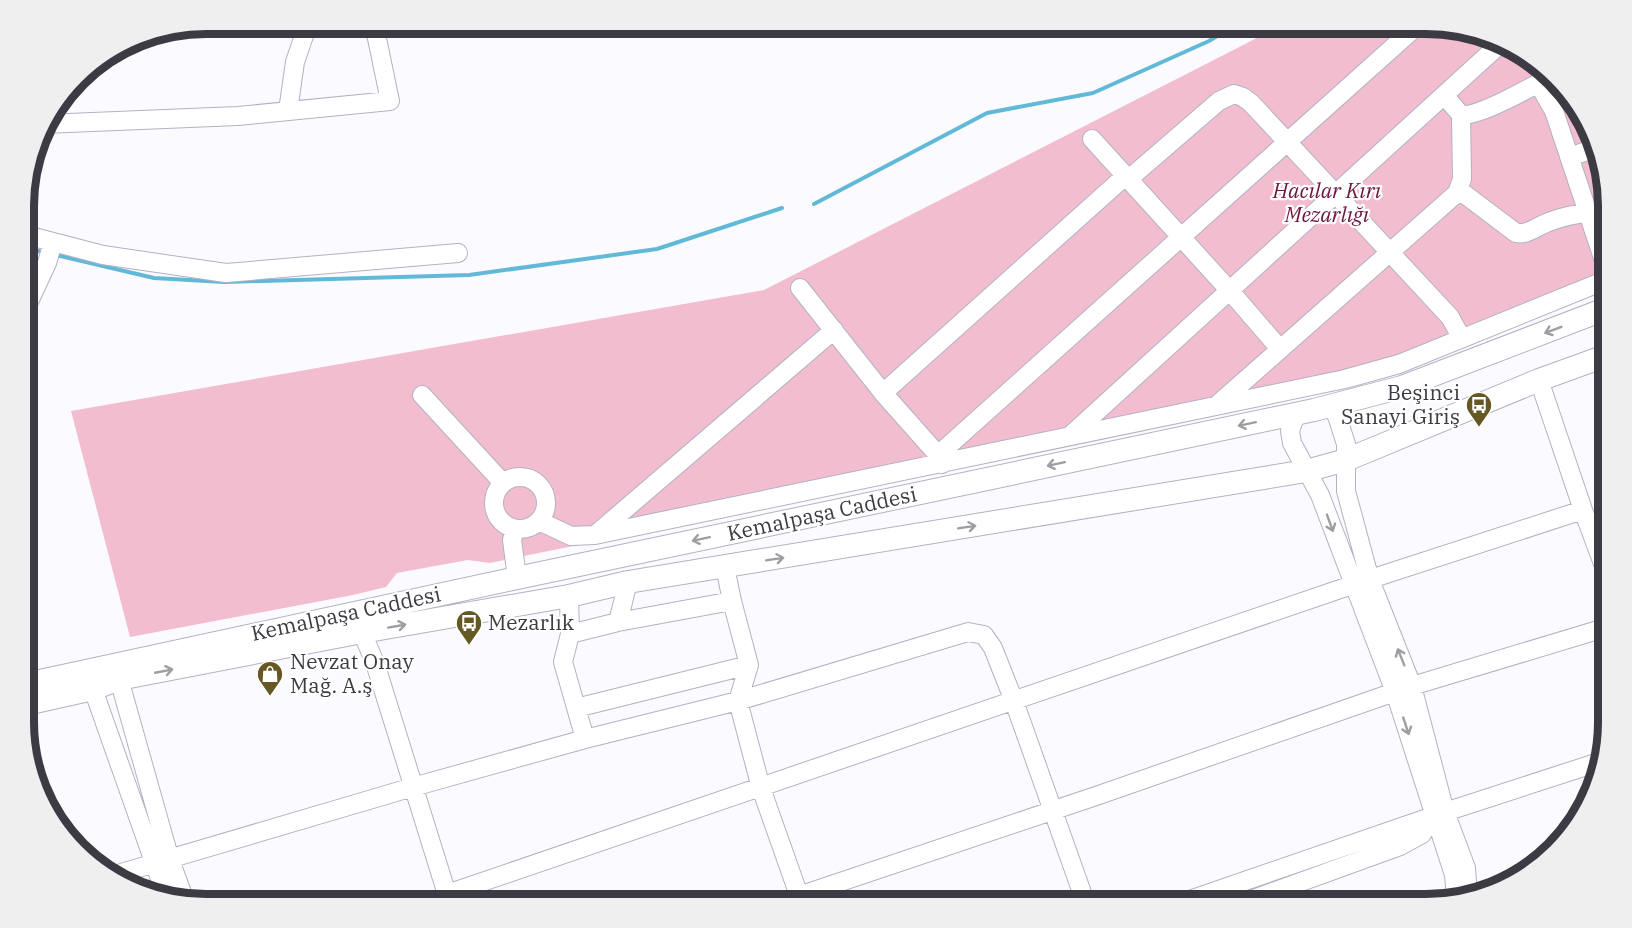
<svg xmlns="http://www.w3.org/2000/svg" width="1632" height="928" font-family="'IBM Plex Serif',serif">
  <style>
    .green { fill: #f3bdd0 }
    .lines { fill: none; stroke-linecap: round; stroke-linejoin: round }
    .stream { stroke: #62b9d7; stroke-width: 4 }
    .minor-casing { stroke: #b3b1c4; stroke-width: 20 }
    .major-casing { stroke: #b3b1c4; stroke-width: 24 }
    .minor { stroke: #fff; stroke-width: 18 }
    .major { stroke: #fff; stroke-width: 22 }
    .oneway { stroke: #9e9da1 }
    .labels { text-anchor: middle; stroke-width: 4.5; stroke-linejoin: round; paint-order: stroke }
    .park-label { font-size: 21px; font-style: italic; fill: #6c1740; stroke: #fff }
    .poi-label { font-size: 21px; fill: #3c3b43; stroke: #fff; text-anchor: start }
    .street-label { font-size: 21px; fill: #3c3b43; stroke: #fff }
    .rim { fill: none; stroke: #3c3b43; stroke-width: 8 }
  </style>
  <rect width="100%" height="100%" fill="#fbfbff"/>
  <!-- green -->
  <path class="green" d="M1284,24H1426L1517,48L1577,105L1608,194V284L1410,365L953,469L490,563L468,560L397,573L386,587L353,595L130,637L71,411L764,290Z"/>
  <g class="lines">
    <!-- stream -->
    <path class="stream" d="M814,204L987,113L1093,93L1209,41L1237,24
      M26,248L46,253
      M56,255L154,278L224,282L469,275L657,249L782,208"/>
    <!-- minor casing -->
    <g class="minor-casing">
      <path id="minor" d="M1538,83L1554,111L1608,273
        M288,111L295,62L308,24
        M1461,115C1478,117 1530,88 1547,78
        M44,124L238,116L390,101L374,24
        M1092,139L1230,291L1280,349
        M1570,157L1592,149
        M1459,190L1516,233C1526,235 1533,229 1542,225C1563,215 1585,213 1608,209
        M26,235L103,255L226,273L458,253
        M800,288L883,393L938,455L942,464
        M27,306L47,263L53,242
        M1539,380L1583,510L1608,577
        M883,393L1123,178L1131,177L1219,101L1234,94L1243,97L1251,103L1450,317L1461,337
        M422,395L503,483
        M1217,405L1457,193L1462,179L1461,115L1444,95
        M1330,406L1337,416L1346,444V491L1370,580L1412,686L1445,812L1466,868L1468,894
        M1296,414L1290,431L1292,443L1320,495L1395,692L1454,875L1455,886L1454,899
        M1071,435L1500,44
        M938,455L1419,24
        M494 503a26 26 0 1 1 52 0a26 26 0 1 1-52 0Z
        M539,521L571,536L595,535L834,330
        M515,529L512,540L517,578
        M595,535L1345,379L1399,364L1606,280L1608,276
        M725,567L732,601L749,665L738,701L761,788L802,904
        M569,596L570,634L563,662L585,739
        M618,622L628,582
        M362,632L375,663L450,904
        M570,634L618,622L732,601
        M119,679L170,860L184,898
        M93,689L165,893
        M576,708L749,665
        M111,876L413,787L585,739L738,701L968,632L984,635L993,648L1014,701L1086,904
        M447,894L1352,585L1583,510
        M775,904L1096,796L1412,686L1608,627
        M1178,904L1445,812L1599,762
        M1240,904L1400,846L1422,834L1431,818"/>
    </g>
    <!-- major casing -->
    <g class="major-casing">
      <path id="major" d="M26,684L517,578L1314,410L1402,387L1608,308
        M26,704L93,689L119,679L362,632L569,596L628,582L1306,471L1346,460L1539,380L1608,355"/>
    </g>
    <!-- minor -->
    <use href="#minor" class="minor"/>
    <!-- major -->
    <use href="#major" class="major"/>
  </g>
  <!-- one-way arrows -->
  <defs><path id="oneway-shaft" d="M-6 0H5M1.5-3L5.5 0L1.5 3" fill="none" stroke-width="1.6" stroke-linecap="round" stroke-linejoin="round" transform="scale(1.5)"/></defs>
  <g class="oneway">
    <use href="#oneway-shaft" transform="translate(1553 330) rotate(159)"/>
    <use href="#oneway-shaft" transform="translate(1247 424) rotate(168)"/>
    <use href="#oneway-shaft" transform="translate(1056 464) rotate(168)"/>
    <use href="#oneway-shaft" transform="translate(1330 523) rotate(70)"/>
    <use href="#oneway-shaft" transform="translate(967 527) rotate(-9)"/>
    <use href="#oneway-shaft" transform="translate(701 539) rotate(168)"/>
    <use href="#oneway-shaft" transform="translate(775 559) rotate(-9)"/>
    <use href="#oneway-shaft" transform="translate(397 626) rotate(-10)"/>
    <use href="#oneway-shaft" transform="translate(1401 657) rotate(-112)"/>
    <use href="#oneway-shaft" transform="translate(164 671) rotate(-11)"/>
    <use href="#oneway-shaft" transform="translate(1406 726) rotate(72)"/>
  </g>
  <!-- icons -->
  <defs>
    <g id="bus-pin" transform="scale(1.35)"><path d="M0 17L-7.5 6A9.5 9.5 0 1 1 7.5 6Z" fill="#655825" stroke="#fff"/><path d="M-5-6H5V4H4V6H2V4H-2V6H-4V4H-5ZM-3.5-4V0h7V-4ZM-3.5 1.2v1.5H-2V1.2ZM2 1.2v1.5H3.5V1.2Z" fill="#fff"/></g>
    <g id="shop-pin" transform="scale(1.35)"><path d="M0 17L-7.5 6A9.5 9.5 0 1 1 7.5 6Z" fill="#655825" stroke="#fff"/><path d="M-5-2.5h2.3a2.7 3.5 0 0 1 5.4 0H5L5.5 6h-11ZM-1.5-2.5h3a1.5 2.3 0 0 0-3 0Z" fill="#fff"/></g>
  </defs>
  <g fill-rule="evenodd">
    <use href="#bus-pin" x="1479" y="405"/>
    <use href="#bus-pin" x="469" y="623"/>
    <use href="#shop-pin" x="270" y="674"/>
  </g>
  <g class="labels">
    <!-- park labels -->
    <g class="park-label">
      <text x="1327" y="198">Hacılar Kırı<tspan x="1327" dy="24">Mezarlığı</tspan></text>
    </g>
    <!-- poi labels -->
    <g class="poi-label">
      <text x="1460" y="400" text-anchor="end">Beşinci<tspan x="1460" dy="24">Sanayi Giriş</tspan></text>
      <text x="488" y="630">Mezarlık</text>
      <text x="290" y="669">Nevzat Onay<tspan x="290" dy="24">Mağ. A.ş</tspan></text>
    </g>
    <!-- street labels -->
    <g class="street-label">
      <text transform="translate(822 514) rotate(-12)" y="7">Kemalpaşa Caddesi</text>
      <text transform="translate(346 614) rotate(-12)" y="7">Kemalpaşa Caddesi</text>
    </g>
  </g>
  <!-- crop -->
  <path d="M0 0H1632V928H0ZM206 34H1426A172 172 0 0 1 1598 206V722A172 172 0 0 1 1426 894H206A172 172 0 0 1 34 722V206A172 172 0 0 1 206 34Z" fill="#efeff0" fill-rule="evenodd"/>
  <path class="rim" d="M206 34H1426A172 172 0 0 1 1598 206V722A172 172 0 0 1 1426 894H206A172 172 0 0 1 34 722V206A172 172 0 0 1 206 34Z"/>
</svg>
